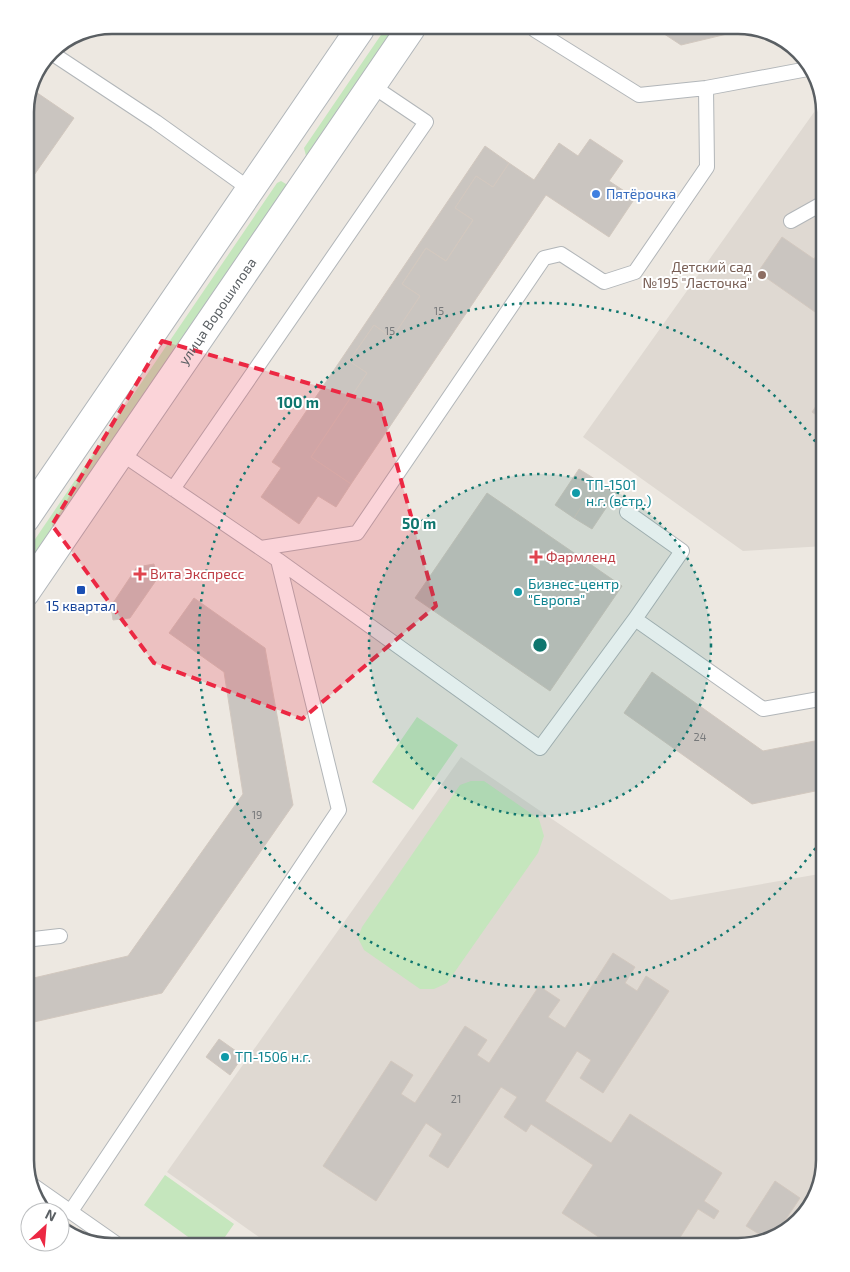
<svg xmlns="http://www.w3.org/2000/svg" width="850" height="1272" font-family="'Exo 2',sans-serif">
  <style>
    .education { fill: #dfd9d2 }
    .green { fill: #c5e6bd }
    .building { fill: #cac5c0; stroke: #d2c8bf }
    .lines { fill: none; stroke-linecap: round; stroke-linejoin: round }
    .lane-casing { stroke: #b2b6b9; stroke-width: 16 }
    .secondary-casing { stroke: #b1b6ba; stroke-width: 30 }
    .lane { stroke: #fff; stroke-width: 14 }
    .secondary { stroke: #fff; stroke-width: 28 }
    .marked { fill: #ec2843; fill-opacity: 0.2; stroke: #ec2843; stroke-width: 4; stroke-dasharray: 10 6; stroke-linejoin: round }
    .ring { fill: none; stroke: #0f766e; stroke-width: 2.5; stroke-dasharray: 2.5 5 }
    .shop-dot { fill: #3f7fe0; stroke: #fff; stroke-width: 2 }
    .education-dot { fill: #8d6e63; stroke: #fff; stroke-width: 2 }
    .culture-dot { fill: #0f9aa8; stroke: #fff; stroke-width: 2 }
    .health-dot { fill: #e0444e; stroke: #fff; stroke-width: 2 }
    .transit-dot { fill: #1a4fb4; stroke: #fff; stroke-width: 2 }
    .labels { text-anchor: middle; stroke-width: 4; stroke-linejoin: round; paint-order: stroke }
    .number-label { font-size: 11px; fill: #76787a }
    .shop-label { font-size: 14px; fill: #366cbe; stroke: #fff; text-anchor: start }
    .education-label { font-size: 14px; fill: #785e54; stroke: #fff; text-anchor: end }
    .street-label { font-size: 14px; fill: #5a5f63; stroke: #fff }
    .culture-label { font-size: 14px; fill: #0d838f; stroke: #fff; text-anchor: start }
    .health-label { font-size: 14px; fill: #be3a42; stroke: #fff; text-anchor: start }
    .transit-label { font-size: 14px; fill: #164399; stroke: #fff }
    .rim { fill: none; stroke: #5a5f63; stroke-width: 2.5 }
    .centre { fill: #0f766e; stroke: #fff; stroke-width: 2.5 }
    .ring-label { font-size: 15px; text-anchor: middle; font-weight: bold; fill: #0f766e; stroke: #fff; stroke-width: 4; stroke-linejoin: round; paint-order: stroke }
  </style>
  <rect width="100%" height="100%" fill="#ede8e1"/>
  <!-- education -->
  <path class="education" d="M822,101L825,112V546L743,551L583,437Z
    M461,757L671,900L825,873V1160L813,1204L781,1235L738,1247H273L167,1172Z"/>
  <!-- green -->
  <path class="green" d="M399,28L309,156H306L304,148L385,29Z
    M281,181L286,184L287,189L25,575V554L277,183Z
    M417,717L458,745L413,810L372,782Z
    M471,781H484L539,819L544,836L538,853L447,983L434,989H420L364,950L358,938L362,927L460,785Z
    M165,1175L234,1224L218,1247H202L144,1205Z"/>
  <!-- building -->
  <path class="building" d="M743,25L752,28L681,45L652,26Z
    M33,90L74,118L25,188V107Z
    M590,139L623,161L609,181L635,198L609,237L546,195L351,484L311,457L367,373L349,361L374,325L392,338L420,296L402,284L426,248L446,261L473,220L455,208L476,176L493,187L509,163L534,180L559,143L578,156Z
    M485,146L509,163L493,187L476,176L455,208L473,220L446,261L426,248L402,284L420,296L392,338L374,325L349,361L367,373L311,457L351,484L336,507L318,496L299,524L261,497L281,468L272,462Z
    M782,237L814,259L825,243V319L758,272Z
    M825,393V421L812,412Z
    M579,469L598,481L574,518L555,505Z
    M598,481L616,493L592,529L574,518Z
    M487,493L622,586L550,691L415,598Z
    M154,564L157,579L130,618L113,620L111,606L137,567Z
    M194,598L265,648L293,805L162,993L25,1024V980L128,956L243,794L224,672L169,633Z
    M652,672L763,751L825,739V789L752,804L624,713Z
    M613,953L635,967L625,983L637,991L646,976L669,991L603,1093L580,1078L591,1060L577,1051L545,1101L611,1143L630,1114L722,1173L704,1201L719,1211L714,1219L698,1209L674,1247H614L562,1213L593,1165L531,1124L526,1132L504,1117L517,1097L501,1087L448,1168L429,1156L442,1134L426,1123L376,1201L323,1166L391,1061L413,1075L401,1094L415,1103L465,1026L487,1040L477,1055L489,1063L539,986L560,1000L548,1017L565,1028Z
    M219,1039L243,1056L230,1075L206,1057Z
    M775,1181L800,1198L774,1237L767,1239L746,1226Z"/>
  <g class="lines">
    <!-- lane casing -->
    <g class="lane-casing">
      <path id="lane" d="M535,27V30L639,95L706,88L813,68
        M50,52L156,122L251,190
        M791,221L825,202
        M119,452L278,560L540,748L635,619L763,709L825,698
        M173,489L426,122L371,85
        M627,512L682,551L635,619
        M261,548L357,533L544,258L561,254L604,282L635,272L707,167L706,88
        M25,940L60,936
        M31,1184L121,1247
        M71,1211L339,810L278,560"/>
    </g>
    <!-- secondary casing -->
    <g class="secondary-casing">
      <g id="secondary">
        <path d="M25,519L360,29"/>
        <path id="s1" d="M25,593L411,28"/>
      </g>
    </g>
    <!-- lane -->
    <use href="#lane" class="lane"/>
    <!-- secondary -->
    <use href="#secondary" class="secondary"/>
  </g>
  <!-- marked area -->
  <path class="marked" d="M162,341L380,404L436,606L302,719L154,663L52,525Z"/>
  <!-- distance rings -->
  <circle cx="540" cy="645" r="171" fill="#0f766e" fill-opacity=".12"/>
  <g class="ring">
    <circle cx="540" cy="645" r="171"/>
    <path d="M824 836A342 342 0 1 1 824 454"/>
  </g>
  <!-- markers -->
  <circle class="shop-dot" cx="596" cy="194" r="5"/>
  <circle class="education-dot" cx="762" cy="275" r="5"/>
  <g class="culture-dot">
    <circle cx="576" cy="493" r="5"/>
    <circle cx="518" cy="592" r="5"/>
    <circle cx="225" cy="1057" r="5"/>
  </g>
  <g class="health-dot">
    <path d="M533.5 549.5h5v5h5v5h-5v5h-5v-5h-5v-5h5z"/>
    <path d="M137.5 566.5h5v5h5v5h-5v5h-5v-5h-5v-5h5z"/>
  </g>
  <rect class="transit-dot" x="76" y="585" width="10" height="10" rx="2.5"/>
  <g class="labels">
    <!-- number labels -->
    <g class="number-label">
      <text x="439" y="315">15</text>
      <text x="390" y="335">15</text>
      <text x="700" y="741">24</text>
      <text x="257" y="819">19</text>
      <text x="456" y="1103">21</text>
    </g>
    <!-- shop labels -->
    <g class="shop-label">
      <text x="606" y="199">Пятёрочка</text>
    </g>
    <!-- education labels -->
    <g class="education-label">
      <text x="752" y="272">Детский сад<tspan x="752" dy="16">№195 "Ласточка"</tspan></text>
    </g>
    <!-- street labels -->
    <g class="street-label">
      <text dy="5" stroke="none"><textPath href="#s1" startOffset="341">улица Ворошилова</textPath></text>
    </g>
    <!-- culture labels -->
    <g class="culture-label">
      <text x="586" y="490">ТП-1501<tspan x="586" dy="16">н.г. (встр.)</tspan></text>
      <text x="528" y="589">Бизнес-центр<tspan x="528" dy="16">"Европа"</tspan></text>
      <text x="235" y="1062">ТП-1506 н.г.</text>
    </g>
    <!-- health labels -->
    <g class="health-label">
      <text x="546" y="562">Фармленд</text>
      <text x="150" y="579">Вита Экспресс</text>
    </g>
    <!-- transit labels -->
    <g class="transit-label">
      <text x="81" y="611">15 квартал</text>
    </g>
  </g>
  <!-- crop -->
  <path d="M0 0H850V1272H0ZM112 34H738A78 78 0 0 1 816 112V1160A78 78 0 0 1 738 1238H112A78 78 0 0 1 34 1160V112A78 78 0 0 1 112 34Z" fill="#fff" fill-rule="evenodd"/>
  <path class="rim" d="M112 34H738A78 78 0 0 1 816 112V1160A78 78 0 0 1 738 1238H112A78 78 0 0 1 34 1160V112A78 78 0 0 1 112 34Z"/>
  <circle cx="540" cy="645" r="8" class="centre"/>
  <g class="ring-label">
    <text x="298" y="408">100 m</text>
    <text x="419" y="529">50 m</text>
  </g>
  <!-- north arrow -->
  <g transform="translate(45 1227) rotate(26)"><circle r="24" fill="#ffffff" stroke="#bdbfc1"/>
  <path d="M0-4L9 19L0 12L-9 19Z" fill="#ec2843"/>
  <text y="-8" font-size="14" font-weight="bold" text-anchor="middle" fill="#5a5f63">N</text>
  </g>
</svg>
